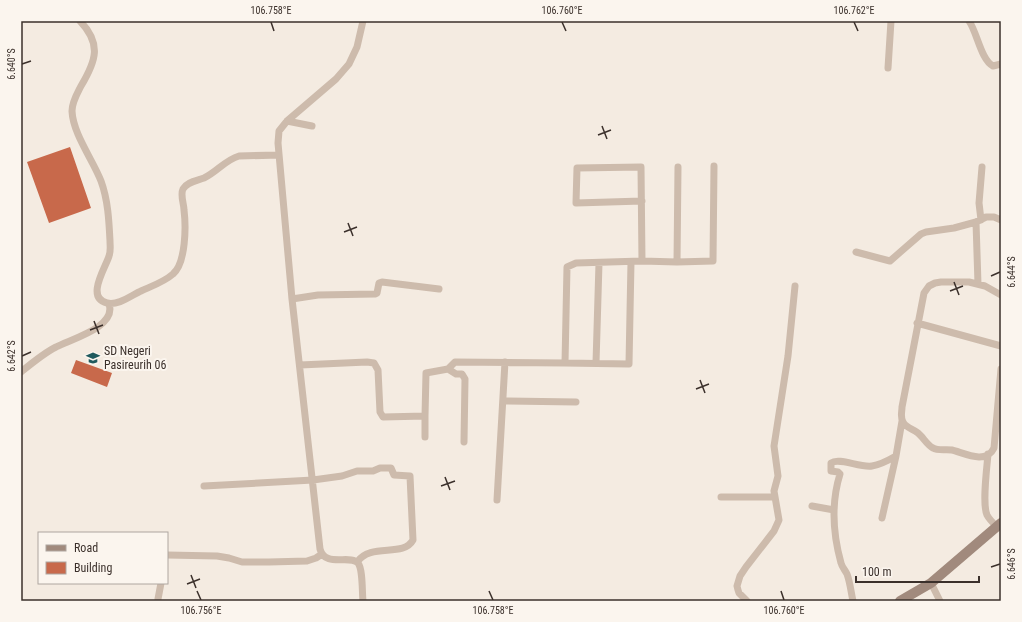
<svg xmlns="http://www.w3.org/2000/svg" width="1022" height="622" font-family="'Roboto Condensed',sans-serif">
  <style>
    .building { fill: #c8694b }
    .lines { fill: none; stroke-linecap: round; stroke-linejoin: round }
    .minor { stroke: #cdbbac; stroke-width: 7 }
    .secondary { stroke: #a18a7d; stroke-width: 10 }
    .ticks { fill: none; stroke: #3b302b; stroke-width: 1.5 }
    .labels { text-anchor: middle; stroke-width: 4; stroke-linejoin: round; paint-order: stroke }
    .poi-label { font-size: 12px; fill: #3b302b; stroke: #fbf5ee; text-anchor: start }
    .neatline { fill: none; stroke: #3b302b; stroke-width: 1.5 }
    .ticks-label { font-size: 10px; text-anchor: middle; fill: #3b302b }
  </style>
  <rect width="100%" height="100%" fill="#f4ebe1"/>
  <!-- building -->
  <path class="building" d="M70,147L91,208L49,223L27,162Z
    M76,360L112,373L107,387L71,373Z"/>
  <g class="lines">
    <!-- minor -->
    <path class="minor" d="M80,21C102,44 96,61 81,86C77,94 72,102 72,111C73,134 93,160 101,181C108,200 109,221 110,241C110,246 111,251 109,256C106,267 85,298 107,303C118,306 132,295 141,291C152,286 164,282 173,274C186,263 186,226 184,210C184,204 180,195 183,189C187,182 196,181 204,178C217,172 225,160 239,156L279,155
      M969,21C977,32 981,60 993,66L1001,64
      M888,68L891,21
      M287,121L312,126
      M981,220L979,203L982,167
      M976,222L978,284
      M856,252L890,261L921,234L926,232L954,228L976,222L986,217H994L1001,220
      M642,261L677,262L678,167
      M677,262L713,261L714,166
      M1001,295L985,286L969,282H941L935,283L929,286L924,293L902,407C902,412 900,417 903,422C906,428 913,429 918,433C923,437 927,445 933,448C938,451 946,449 952,450C964,453 986,465 994,448L1001,369
      M292,299L318,295L375,294L377,293L379,283L382,282L439,289
      M917,323L1001,346
      M565,363L629,364L631,262
      M596,363L599,263
      M300,365L367,362L374,363L378,370L380,412L383,417L425,416L426,373L448,369L455,362L565,363L567,267L576,263L642,261L641,167L577,168L576,203L642,201
      M448,369L456,374H462L465,379L464,442
      M21,372C32,363 44,353 56,347C71,339 117,327 109,304
      M503,401L576,402
      M425,437V416
      M988,454C987,467 982,504 987,515C989,519 993,523 997,527
      M204,486L313,480L342,476L357,471H373L380,468H391L394,475L410,476L413,540C403,558 371,542 357,562
      M721,497H775
      M497,500L505,362
      M812,506L834,510
      M882,518L896,456
      M167,555L217,556L229,558L242,562H269L307,561L316,558L322,554
      M931,583L940,601
      M158,599L161,583
      M363,601C362,593 363,569 358,563C350,554 325,568 320,549L292,299L278,143L279,131L287,121L336,79L349,64L357,47L363,21
      M747,601L739,593L738,590L737,586L740,576L746,567L774,531L779,520L774,491L778,476L774,446L788,356L795,286
      M853,601C851,592 850,582 847,574C845,570 842,567 841,563C833,534 831,503 840,474L838,472L831,471V463C839,457 860,468 872,466C880,465 889,460 896,456L902,421"/>
    <!-- secondary -->
    <path class="secondary" d="M900,601L931,583L1001,523"/>
  </g>
  <!-- ticks -->
  <path class="ticks" d="M271,22L274,31M562,22L566,31M854,22L858,31M22,64L31,61M602,126L607,139M598,135L611,130M348,223L353,236M344,232L357,227M991,276L1000,272M954,282L959,295M950,291L963,286M94,321L99,334M90,330L103,325M22,356L31,352M700,380L705,393M696,389L709,384M445,477L450,490M441,486L455,481M991,567L1000,564M191,575L196,588M187,584L200,579M197,591L201,600M489,591L493,600M781,591L784,600"/>
  <!-- icons -->
  <defs>
    <g id="school-bare" transform="scale(1.08)"><path d="M0-5L7-2L0 1L-7-2ZM-4 1L0 2.5L4 1V4Q0 6-4 4Z" fill="#1f5a5e" stroke="#fbf5ee" stroke-width="2.5" paint-order="stroke"/></g>
  </defs>
  <g fill-rule="evenodd">
    <use href="#school-bare" x="93" y="358"/>
  </g>
  <g class="labels">
    <!-- poi labels -->
    <g class="poi-label">
      <text x="104" y="355">SD Negeri<tspan x="104" dy="14">Pasireurih 06</tspan></text>
    </g>
  </g>
  <!-- border -->
  <rect width="1022" height="622" fill="none" stroke="#fbf5ee" stroke-width="44"/>
  <!-- legend -->
  <rect x="38" y="532" width="130" height="52" fill="#fbf5ee" stroke="#aea6a0"/>
  <rect x="46" y="545" width="20" height="6" fill="#a18a7d" stroke="#aea6a0"/>
  <text x="74" y="552" font-size="12" fill="#3b302b">Road</text>
  <rect x="46" y="562" width="20" height="12" fill="#c8694b" stroke="#aea6a0"/>
  <text x="74" y="572" font-size="12" fill="#3b302b">Building</text>
  <!-- scale -->
  <path d="M856 576v6h123v-6" fill="none" stroke="#3b302b" stroke-width="2"/>
  <text x="862" y="576" font-size="12" fill="#3b302b" stroke="#fbf5ee" stroke-width="3" paint-order="stroke">100 m</text>
  <rect x="22" y="22" width="978" height="578" class="neatline"/>
  <g class="ticks-label">
    <text x="271" y="14">106.758°E</text>
    <text x="562" y="14">106.760°E</text>
    <text x="854" y="14">106.762°E</text>
    <text transform="translate(11 64) rotate(-90)" y="4">6.640°S</text>
    <text transform="translate(1011 272) rotate(-90)" y="4">6.644°S</text>
    <text transform="translate(11 356) rotate(-90)" y="4">6.642°S</text>
    <text transform="translate(1011 564) rotate(-90)" y="4">6.646°S</text>
    <text x="201" y="614">106.756°E</text>
    <text x="493" y="614">106.758°E</text>
    <text x="784" y="614">106.760°E</text>
  </g>
</svg>
